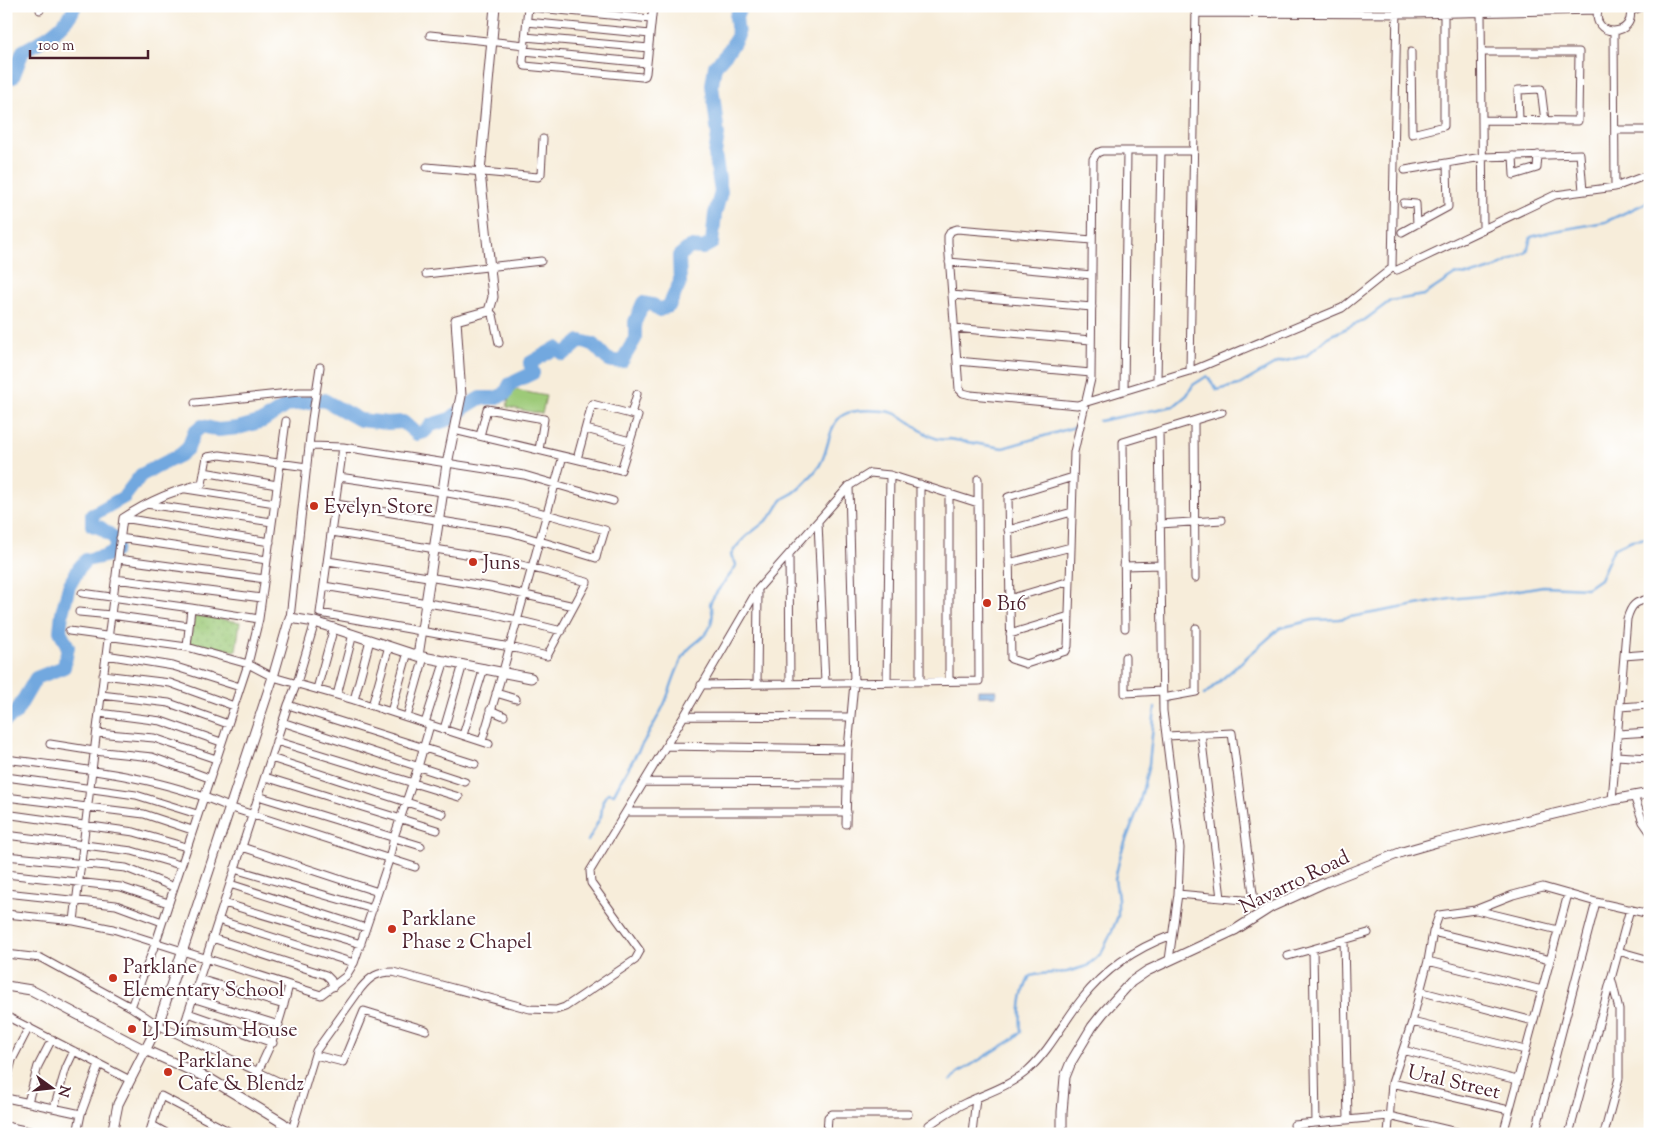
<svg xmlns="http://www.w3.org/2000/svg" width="1656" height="1140" font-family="'Sorts Mill Goudy',serif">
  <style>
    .grass { fill: #9dca78; stroke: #747452 }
    .park { fill: url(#park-dots); stroke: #747452 }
    .water { fill: url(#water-rules); stroke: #5e6485 }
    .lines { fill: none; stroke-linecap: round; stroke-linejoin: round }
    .stream { stroke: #72a8df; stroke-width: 2.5 }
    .river { stroke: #72a8df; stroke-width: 14 }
    .minor-casing { stroke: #643e45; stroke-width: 9 }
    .tertiary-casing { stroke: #643e45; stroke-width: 11 }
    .minor { stroke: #fff; stroke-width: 7 }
    .tertiary { stroke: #fff; stroke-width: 9 }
    .poi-dot { fill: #c8321e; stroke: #fff; stroke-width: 2 }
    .labels { text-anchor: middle; stroke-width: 4; stroke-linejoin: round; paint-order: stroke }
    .poi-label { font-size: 20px; fill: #4a1f2b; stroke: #fff; text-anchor: start }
    .street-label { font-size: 20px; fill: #4a1f2b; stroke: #fff }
  </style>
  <defs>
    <pattern id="park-dots" width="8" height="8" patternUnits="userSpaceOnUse" patternTransform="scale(1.25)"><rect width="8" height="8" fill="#9dca78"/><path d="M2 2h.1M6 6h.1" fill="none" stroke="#89ad68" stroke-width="1.8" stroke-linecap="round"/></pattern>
    <pattern id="water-rules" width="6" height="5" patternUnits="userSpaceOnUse" patternTransform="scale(1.25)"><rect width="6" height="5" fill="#72a8df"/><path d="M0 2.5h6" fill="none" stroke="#6088b5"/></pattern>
  </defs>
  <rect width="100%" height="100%" fill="#fff"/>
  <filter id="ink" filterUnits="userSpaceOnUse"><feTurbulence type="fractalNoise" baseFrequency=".02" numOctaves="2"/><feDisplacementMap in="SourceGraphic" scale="10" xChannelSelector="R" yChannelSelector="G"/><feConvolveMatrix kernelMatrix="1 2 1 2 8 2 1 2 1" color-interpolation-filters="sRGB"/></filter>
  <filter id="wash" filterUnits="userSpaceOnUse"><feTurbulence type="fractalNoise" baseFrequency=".0096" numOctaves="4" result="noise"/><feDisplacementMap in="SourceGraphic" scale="20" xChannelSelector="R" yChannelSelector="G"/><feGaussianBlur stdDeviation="1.12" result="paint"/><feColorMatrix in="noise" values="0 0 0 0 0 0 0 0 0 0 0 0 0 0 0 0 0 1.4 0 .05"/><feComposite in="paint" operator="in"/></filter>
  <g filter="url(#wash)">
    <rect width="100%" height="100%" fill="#f7edda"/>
    <!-- grass -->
    <path class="grass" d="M511,389L546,396L542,414L507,407Z"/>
    <!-- park -->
    <path class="park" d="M195,615L240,622L236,651L189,644Z"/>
    <!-- water -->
    <path class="water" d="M978,690H996V696H978Z"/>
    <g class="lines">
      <!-- stream -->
      <path class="stream" d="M1099,421L1174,406L1187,395L1193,385L1207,376L1217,390L1239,385L1277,363L1306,356L1328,337L1366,319L1390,301L1424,295L1456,274L1472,275L1495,268L1527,252L1531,237L1549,232L1605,222L1650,201
        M1204,695L1280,628L1313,620L1339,619L1450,599L1490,595L1543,586L1587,588L1600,579L1614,548L1632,540L1650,538
        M1165,705L1170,703
        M588,841L601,816L603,800L608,793L614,794C629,764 648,737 663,707C671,690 676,665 687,651C693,643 704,639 709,629C713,622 714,611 710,604C713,593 737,569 736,565C736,561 732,559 731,555C740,537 759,529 772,515C776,510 778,504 783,499C786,496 792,495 796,491C804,485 810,477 817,469C830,454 826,426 843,415C853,409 873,410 884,411C909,412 924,444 949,439L1003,448L1075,427
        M951,1081L958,1073L1012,1040L1021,1032C1020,1012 1020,994 1030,976L1040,974L1067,972L1087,966L1101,954L1112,931L1118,916V898L1115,879L1121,853L1138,809L1149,764L1155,708"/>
      <!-- river -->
      <path class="river" d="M6,77H13L23,51C42,41 67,27 75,6
        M6,720L15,714L36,678L64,667L68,647L60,631L62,613L69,586L79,568L86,560L105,556L115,551L117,540L101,528L92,525V515L124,497L141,475L180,455L188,448L194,433L202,426L218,430L238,428L263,421L287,405L324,400L360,420L388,423L403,422L417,434L424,432L431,425L450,419L467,406L480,398H495L505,394L510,384L533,373L530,363L556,348L563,354L570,350L580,341C583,342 588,343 592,344C605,352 602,363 622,361L635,339V322L643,303L653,305L659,310L669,306L680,282L679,256L690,247L703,248L712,243L715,214L721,192L715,154L718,135L712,85L715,66L730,49L738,35L736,17L741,6"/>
    </g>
  </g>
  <g filter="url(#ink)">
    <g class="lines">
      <!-- minor casing -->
      <g class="minor-casing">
        <path id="minor" d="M40,6V10
          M528,6L523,62L525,66L642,77L645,76L646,73L653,6
          M528,7L651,19
          M1599,7C1587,39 1640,39 1629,6
          M1631,11L1644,6
          M1195,13L1412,14L1597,10
          M1481,13L1483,228
          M527,22L650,34
          M1614,31L1615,187
          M430,35L525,45
          M525,37L649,48
          M524,51L647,63
          M1411,52L1412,134L1444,126V13
          M1481,52H1579L1578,121L1482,120
          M1519,120L1518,90L1541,89L1545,121
          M1615,130H1650
          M1513,156L1514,175L1537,168L1538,155
          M427,167L538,177L541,174L543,139
          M1405,170L1482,157L1580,154L1583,191
          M1404,203L1416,204L1417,224
          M1402,232L1448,207L1447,163
          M1092,240L957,229L951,231L948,236V242L959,389L963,393L971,395L1077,405L1196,369L1342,308L1392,268L1397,6
          M949,262L1092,275
          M1397,270L1555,195L1615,187L1650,174
          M426,274L541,261
          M952,295L1092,307
          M489,311L493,315L499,343
          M954,328L1091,340
          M957,361L1091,373
          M1190,371L1196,6
          M1157,381L1161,151
          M1124,391L1127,151
          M195,403L299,392H316
          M631,414L637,394
          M1194,421L1195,578
          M586,429L630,441
          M454,430L621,470L638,416L592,404L577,459
          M1159,431L1163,711L1180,848L1178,894L1169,960
          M480,436L487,409L544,419L539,450
          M310,446L343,447L524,475L613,501
          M204,472L277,485
          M339,477L442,492L509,504L605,530L601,543
          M1073,477L1008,497L1011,659L1026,664L1066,651L1068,646L1074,452L1091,379L1093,159L1097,153L1102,151H1194
          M186,489L275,503
          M949,493V681
          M146,504L272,522
          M336,504L510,532L596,558L599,546
          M123,518L270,542
          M818,522L825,683
          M1160,524L1222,520
          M1008,530L1072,512
          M332,532L502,560L587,582L547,656L510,647L320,613L343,447
          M120,538L267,560
          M789,554L790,683
          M118,559L265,579
          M328,561L490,587L574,606
          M1009,563L1071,547
          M1124,566L1161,565
          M115,579L262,598
          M324,586L488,613L562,631
          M82,593L191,608
          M1009,599L1070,581
          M79,612L111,615L189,626
          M290,618L312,419L320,367
          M1125,628L1123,442L1222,412
          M69,631L187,647L248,664L273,677L354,700L489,744
          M1010,634L1069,616
          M187,647L191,608L259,619
          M106,655L173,666L240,687
          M1624,656L1650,654
          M1125,657V693L1162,691
          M103,675L170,683L234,706
          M887,682L890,475
          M920,682V484
          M757,684L758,592
          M701,685L979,681L978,479
          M317,689L334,627
          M496,693L516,699
          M101,695L169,703L228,724
          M337,695L353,634
          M1163,698L1196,692V628
          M354,700L370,640
          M288,705L475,764
          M372,706L389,646
          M1620,707L1650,705
          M490,710L504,716
          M391,712L408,652
          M99,713L161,721L221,742
          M684,716L851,717
          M407,717L424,657
          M282,722L465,782
          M425,723L445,660
          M444,729L463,664
          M97,733L154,738L216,759
          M1201,734L1221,898
          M1618,734L1650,732
          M463,735L484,668
          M1166,736L1232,733L1254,901L1178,894
          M276,741L459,797
          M482,741L503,671L563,456
          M50,744L94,751L152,757L209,778
          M666,746L848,749
          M1616,756L1650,758
          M271,758L443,814
          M6,759C82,769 159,776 229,807L415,867
          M6,777L136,795L197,814
          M265,777L437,830
          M644,782L847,783
          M258,796L421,846
          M1634,796L1643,822L1650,832
          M6,797L144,814L192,830
          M1612,800L1627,619C1631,605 1635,601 1650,599
          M626,812H847
          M6,816L12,815L134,832L186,847
          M846,824L848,749L854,683L849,486
          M6,835L132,851L180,865
          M242,847L378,892
          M6,856L126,868L174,887
          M234,869L373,909
          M6,874L121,887L168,903
          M230,884L366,928
          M6,893L116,905L162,922
          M224,903L361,944
          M1476,910L1558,930
          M6,914L74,921L113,929L321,995L346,976L354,963L389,860L394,837L418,767L430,725
          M218,920L354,963
          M74,921C90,786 106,653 123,518C147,502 173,490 202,484L207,457L220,455L307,467
          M1433,932L1550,960
          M212,938L326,975L331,980L333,987
          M1344,940L1348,1120
          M1313,949L1316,1123
          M1618,951L1650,960
          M6,954L41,958L131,1007L158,1025L284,1084
          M1288,956L1368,933
          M1428,961L1542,990
          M199,979L284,1005
          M1419,991L1533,1021
          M192,998L279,1025
          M131,1007L156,942L248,664L259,619L286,421
          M188,1013L273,1043
          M6,1016L130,1080
          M1412,1022L1525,1050
          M181,1035L288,705L297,683L315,622
          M1403,1050L1517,1080
          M315,1055L343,1062L364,1011L426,1030
          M258,1071C274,1040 281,1018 289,985
          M1392,1083L1509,1110
          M6,1084L12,1060L29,1027
          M6,1098L81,1114
          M28,1102L38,1066L52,1039
          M54,1108L66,1068L74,1051
          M152,1125L168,1134
          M929,1125C941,1117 952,1109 965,1103C987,1093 1010,1086 1028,1070C1050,1050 1063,1023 1081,1000C1105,969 1136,948 1172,935
          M1294,1125L1389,1116L1465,1134
          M6,1126L43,1134
          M292,1130L316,1051L361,988C371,976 378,972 393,972L530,1009L556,1010L565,1007L635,960L640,951L591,883L590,871L684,716L758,589L849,486L870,473L890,475L978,503
          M77,1134L81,1114L99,1065
          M149,1134L161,1096L234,1134
          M827,1134L828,1117L832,1114H908
          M972,1134L976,1098
          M1388,1134L1392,1083L1412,1022L1428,961L1433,932L1439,915L1475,910L1513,895L1543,887L1596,902L1650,914
          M1503,1134L1568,894
          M1535,1134L1596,902
          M1569,1134L1630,909
          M1604,1134L1619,1078V1010L1612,981"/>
      </g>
      <!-- tertiary casing -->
      <g class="tertiary-casing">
        <path id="tertiary" d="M418,656L447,464L461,396L456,320L489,311L493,297L480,172L495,6
          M6,986L31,990L145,1050L212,1080L283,1123L295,1134
          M112,1134L118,1104L158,1025L273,677L290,618L315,622L418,656L531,678
          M1062,1134V1112L1065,1077L1071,1062L1092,1027L1103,1013L1131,982L1147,971L1235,930L1271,907L1326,882L1402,852L1437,842L1612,800L1650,793"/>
      </g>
      <!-- minor -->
      <use href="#minor" class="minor"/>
      <!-- tertiary -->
      <use href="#tertiary" class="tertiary"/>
    </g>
  </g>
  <!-- markers -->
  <g class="poi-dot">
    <circle cx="314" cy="506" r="5"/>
    <circle cx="473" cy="562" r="5"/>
    <circle cx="987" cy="603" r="5"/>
    <circle cx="392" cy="929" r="5"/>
    <circle cx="113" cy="978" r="5"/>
    <circle cx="132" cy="1029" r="5"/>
    <circle cx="168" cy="1072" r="5"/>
  </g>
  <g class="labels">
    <!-- poi labels -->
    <g class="poi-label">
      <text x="324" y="513">Evelyn Store</text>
      <text x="483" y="569">Juns</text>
      <text x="997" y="610">B16</text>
      <text x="402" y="925">Parklane<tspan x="402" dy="23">Phase 2 Chapel</tspan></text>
      <text x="123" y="973">Parklane<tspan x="123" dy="23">Elementary School</tspan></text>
      <text x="142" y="1036">LJ Dimsum House</text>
      <text x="178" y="1067">Parklane<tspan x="178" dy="23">Cafe &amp; Blendz</tspan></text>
    </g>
    <!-- street labels -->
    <g class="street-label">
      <text transform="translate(1294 881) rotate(-26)" y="7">Navarro Road</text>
      <text transform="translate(1454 1081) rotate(13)" y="7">Ural Street</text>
    </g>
  </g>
  <!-- margin -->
  <rect width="1656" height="1140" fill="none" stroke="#fff" stroke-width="25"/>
  <!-- north arrow -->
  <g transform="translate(52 1088) rotate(105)" stroke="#ffffff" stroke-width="4" paint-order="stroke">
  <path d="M0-4L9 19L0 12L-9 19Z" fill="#4a1f2b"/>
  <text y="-8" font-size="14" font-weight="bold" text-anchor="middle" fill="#4a1f2b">N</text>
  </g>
  <!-- scale -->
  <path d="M30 50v8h118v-8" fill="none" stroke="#4a1f2b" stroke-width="2.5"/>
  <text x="38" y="50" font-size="15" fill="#4a1f2b" stroke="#ffffff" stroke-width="4" paint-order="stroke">100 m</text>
</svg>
